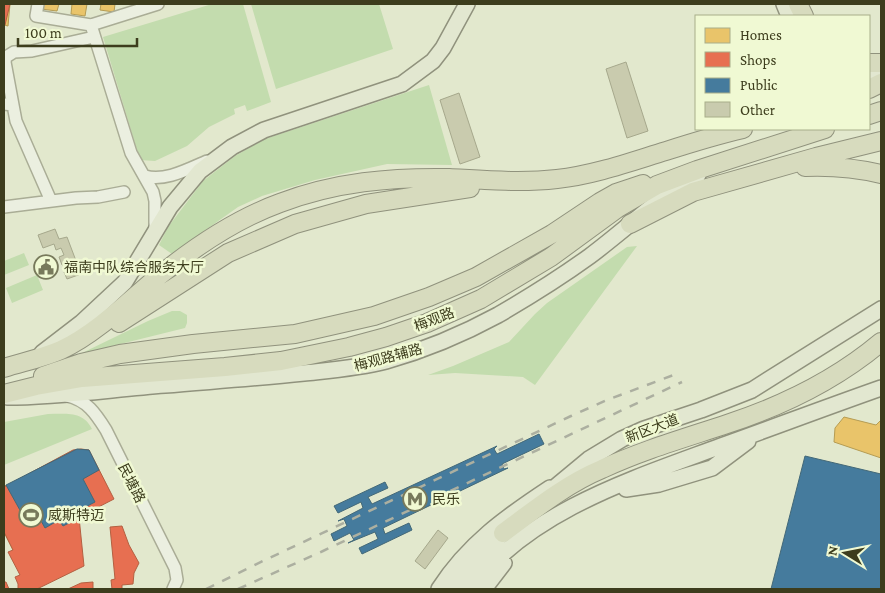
<svg xmlns="http://www.w3.org/2000/svg" width="885" height="593" font-family="'Crimson Pro','Noto Sans SC',serif">
  <style>
    .green { fill: #c3dcae }
    .homes { fill: #e9c46a; stroke: #b59c53 }
    .shops { fill: #e76f51; stroke: #b46041 }
    .public { fill: #457b9d; stroke: #436877 }
    .building { fill: #c9cbae; stroke: #a6a88c }
    .lines { fill: none; stroke-linecap: round; stroke-linejoin: round }
    .minor-casing { stroke: #aaad96; stroke-width: 14 }
    .major-casing { stroke: #90927d; stroke-width: 18 }
    .highway-casing { stroke: #90927d; stroke-width: 20 }
    .minor { stroke: #ebefe0; stroke-width: 11 }
    .major { stroke: #e2e7d0; stroke-width: 15 }
    .highway { stroke: #d7dbbe; stroke-width: 18 }
    .rail { stroke: #acafa0; stroke-width: 2.5; stroke-dasharray: 9 9; stroke-linecap: butt }
    .labels { text-anchor: middle; stroke-width: 5; stroke-linejoin: round; paint-order: stroke }
    .poi-label { font-size: 14px; fill: #3d3d1d; stroke: #f0f9d3; text-anchor: start }
    .street-label { font-size: 14px; fill: #3d3d1d; stroke: #f0f9d3 }
  </style>
  <rect width="100%" height="100%" fill="#e2e8cd"/>
  <!-- green -->
  <path class="green" d="M212,4H243L271,102L247,111L245,105L234,109L235,114L209,127L187,146L155,161L140,160L103,37Z
    M251,4H379L393,49L276,89Z
    M429,85L452,165L387,164L315,180L262,196L238,207L172,254L159,245L168,227L203,181L235,156L265,139Z
    M637,246L535,385L523,377L455,373L428,375L453,366L509,342L535,314L547,303L627,247Z
    M24,253L29,265L4,275V261Z
    M37,275L43,290L12,303L6,288Z
    M172,311H180L187,315V323L185,328L80,354L148,321Z
    M48,414C67,414 83,411 92,429L4,465V422Z"/>
  <!-- homes -->
  <path class="homes" d="M4,4H10L8,26L4,25Z
    M42,4H59L57,11L41,9Z
    M72,4H87L85,16L71,14Z
    M101,4H115L114,12L100,10Z
    M844,417L876,425L881,420V458L834,442L835,428Z
    M6,485L34,538L13,550L4,532V487Z"/>
  <!-- shops -->
  <path class="shops" d="M4,4H10L5,25H4Z
    M81,449L89,450L114,499L79,517L84,566L37,589H18V584L15,577L20,575L8,552L13,550L4,532V487L73,450Z
    M122,526L129,545L139,563L134,573L133,584L122,585V589H112L111,580L115,579L110,527Z
    M4,582H6L9,589H4Z
    M93,582V589H68L81,583Z"/>
  <!-- public -->
  <path class="public" d="M539,434L544,444L502,464L504,469L508,468L383,528L385,534L409,523L412,530L362,554L359,548L378,539L375,532L348,543L354,540L350,533L334,541L331,534L347,526L344,519L338,521L363,508L361,502L338,513L334,506L385,482L388,488L368,497L372,504L497,446L494,449L497,454Z
    M77,449L89,450L99,470L83,479L95,502L70,515L73,521L63,526L59,520L45,528L33,506L21,512L6,485Z
    M805,456L881,474V589H771Z"/>
  <!-- building -->
  <path class="building" d="M626,62L648,131L627,138L606,69Z
    M459,93L480,157L460,164L440,100Z
    M55,229L59,239L67,237L81,274L67,279L64,272L69,270L67,264L62,265L59,257L64,255L61,248L56,250L54,244L43,248L38,235Z
    M438,530L448,538L425,569L415,561Z"/>
  <g class="lines">
    <!-- minor casing -->
    <g class="minor-casing">
      <path id="minor" d="M38,4L36,16L91,25L158,4
        M91,25L131,153L153,192L155,201V231
        M4,104L13,105L5,62L6,57L14,52L32,51L94,37
        M13,105L16,121L51,201
        M145,176C165,182 188,169 207,161
        M4,207L76,198L98,197L124,192
        M67,396C87,400 96,414 106,430L175,568L177,580L173,589"/>
    </g>
    <!-- major casing -->
    <g class="major-casing">
      <path id="major" d="M784,4L789,16
        M869,75L881,76
        M42,353L81,323L125,282L170,207L200,171L232,147L264,130L402,84L433,61L443,48L467,4
        M7,397C60,397 112,389 165,385C212,381 258,378 304,373C332,370 359,368 386,361C425,350 463,334 498,315C529,297 561,277 590,256C626,229 659,197 698,175
        M626,489L659,484L712,468L748,441
        M548,493L589,459L622,439L644,429L701,410L752,390L881,309
        M439,589C468,544 506,517 550,488
        M454,589L486,550L512,525
        M470,589C529,511 632,479 721,446C774,427 827,407 881,388
        M484,589L504,563"/>
    </g>
    <!-- highway casing -->
    <g class="highway-casing">
      <path id="highway" d="M798,4L804,16
        M869,63H881
        M869,89L881,83
        M869,115L881,111
        M805,167C831,166 856,168 881,174
        M630,224L693,192L816,157L881,141
        M119,323L228,253L295,224L366,204L470,188
        M4,368C23,362 43,358 61,350C96,334 131,299 160,275C196,246 236,219 280,203C335,182 391,177 449,178C486,180 521,183 557,179C594,175 630,162 666,151C691,143 717,135 743,129
        M43,376L81,363L120,354L193,344L295,334L374,316L429,297L476,277L552,234L600,202L616,193L643,184
        M4,394L36,386L82,378L225,367L281,361L349,347L386,337L427,323L481,299L551,257L618,208L657,185L697,170L825,129
        M503,533C534,510 566,484 602,469C643,450 685,438 727,424C782,406 837,379 881,342"/>
    </g>
    <!-- minor -->
    <use href="#minor" class="minor"/>
    <!-- major -->
    <use href="#major" class="major"/>
    <!-- highway -->
    <use href="#highway" class="highway"/>
    <!-- rail -->
    <path class="rail" d="M206,589L263,561L571,416L607,400L679,373
      M238,589L323,551L682,382"/>
  </g>
  <!-- icons -->
  <defs>
    <g id="civic-ring" transform="scale(1.25)"><circle r="9.5" fill="#f0f9d3" stroke="#77795b" stroke-width="1.5"/><path d="M-.6-6.5H3V-4.5H.6V-3L4-1V1h2V6H-6V1h2V-1L-.6-3ZM-1.2 2.5V6h2.4V2.5Z" fill="#77795b"/></g>
    <g id="metro-ring" transform="scale(1.25)"><circle r="9.5" fill="#f0f9d3" stroke="#77795b" stroke-width="1.5"/><path d="M-5.5 5V-5H-3L0 0L3-5H5.5V5H3V-.5L0 4L-3-.5V5Z" fill="#77795b"/></g>
    <g id="stadium-ring" transform="scale(1.25)"><circle r="9.5" fill="#f0f9d3" stroke="#77795b" stroke-width="1.5"/><path d="M0-5a6.5 5 0 1 0 0 10a6.5 5 0 1 0 0-10ZM-3.5-1.8h7v3.6h-7Z" fill="#77795b"/></g>
  </defs>
  <g fill-rule="evenodd">
    <use href="#civic-ring" x="46" y="267"/>
    <use href="#metro-ring" x="415" y="499"/>
    <use href="#stadium-ring" x="31" y="515"/>
  </g>
  <g class="labels">
    <!-- poi labels -->
    <g class="poi-label">
      <text x="64" y="272">福南中队综合服务大厅</text>
      <text x="432" y="504">民乐</text>
      <text x="48" y="520">威斯特迈</text>
    </g>
    <!-- street labels -->
    <g class="street-label">
      <text transform="translate(434 319) rotate(-21)" y="5">梅观路</text>
      <text transform="translate(388 357) rotate(-15)" y="5">梅观路辅路</text>
      <text transform="translate(652 428) rotate(-21)" y="5">新区大道</text>
      <text transform="translate(132 483) rotate(63)" y="5">民塘路</text>
    </g>
  </g>
  <!-- border -->
  <rect width="885" height="593" fill="none" stroke="#3d3d1d" stroke-width="10"/>
  <!-- legend -->
  <rect x="695" y="15" width="175" height="115" fill="#f0f9d3" stroke="#a8ae8a"/>
  <rect x="705" y="28" width="25" height="15" fill="#e9c46a" stroke="#a8ae8a"/>
  <text x="740" y="40" font-size="15" fill="#3d3d1d">Homes</text>
  <rect x="705" y="52" width="25" height="15" fill="#e76f51" stroke="#a8ae8a"/>
  <text x="740" y="65" font-size="15" fill="#3d3d1d">Shops</text>
  <rect x="705" y="78" width="25" height="15" fill="#457b9d" stroke="#a8ae8a"/>
  <text x="740" y="90" font-size="15" fill="#3d3d1d">Public</text>
  <rect x="705" y="102" width="25" height="15" fill="#c9cbae" stroke="#a8ae8a"/>
  <text x="740" y="115" font-size="15" fill="#3d3d1d">Other</text>
  <!-- north arrow -->
  <g transform="translate(845 553) rotate(280)" stroke="#f0f9d3" stroke-width="4" paint-order="stroke">
  <path d="M0-4L9 19L0 12L-9 19Z" fill="#3d3d1d"/>
  <text y="-8" font-size="14" font-weight="bold" text-anchor="middle" fill="#3d3d1d">N</text>
  </g>
  <!-- scale -->
  <path d="M18 38v8h119v-8" fill="none" stroke="#3d3d1d" stroke-width="2.5"/>
  <text x="25" y="38" font-size="15" fill="#3d3d1d" stroke="#f0f9d3" stroke-width="4" paint-order="stroke">100 m</text>
</svg>
